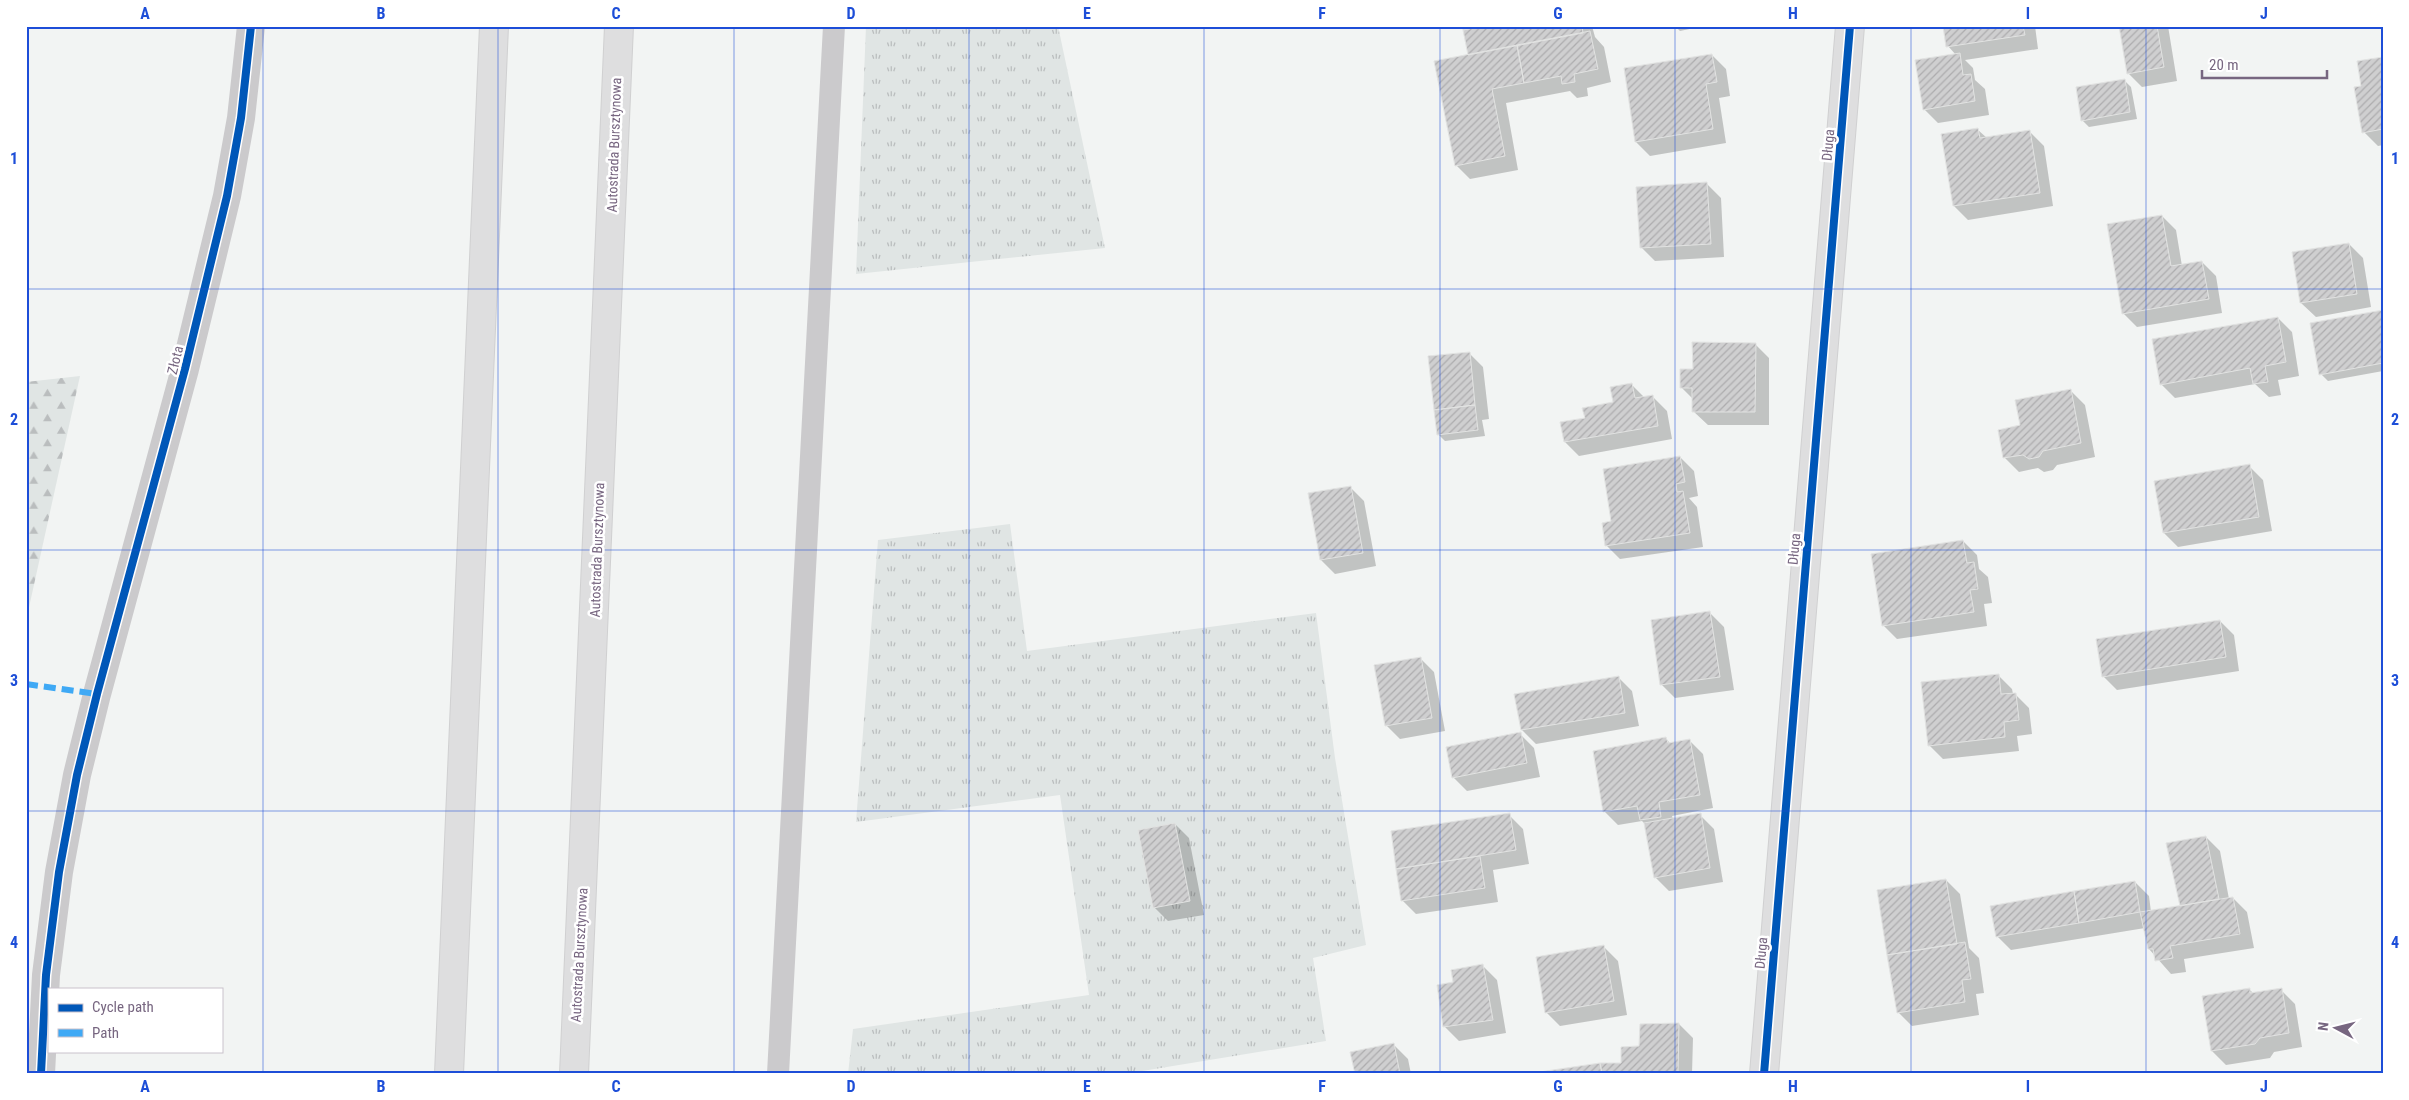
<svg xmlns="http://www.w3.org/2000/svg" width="2409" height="1100" font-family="'Roboto Condensed',sans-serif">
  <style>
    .grass { fill: url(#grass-tufts) }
    .forest { fill: url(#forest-firs) }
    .shadow { fill: #0003 }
    .building { fill: url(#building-hatch); stroke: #e2e3e2 }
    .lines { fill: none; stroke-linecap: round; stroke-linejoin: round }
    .secondary-casing { stroke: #d0d0d1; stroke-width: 30 }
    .highway-casing { stroke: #d0d0d1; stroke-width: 30 }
    .lane { stroke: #cbcacc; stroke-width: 22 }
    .street { stroke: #cbcacc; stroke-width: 28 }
    .secondary { stroke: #dededf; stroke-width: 28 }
    .highway { stroke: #dededf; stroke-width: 28 }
    .quiet { stroke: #3fa9f5; stroke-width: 6; stroke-dasharray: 12 6; stroke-linecap: butt }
    .cycleway-casing { stroke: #fff; stroke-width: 11 }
    .cycleway { stroke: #0057b8; stroke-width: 8 }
    .grid { fill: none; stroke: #1d4ed8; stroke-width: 1; stroke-opacity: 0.55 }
    .labels { text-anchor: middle; stroke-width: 5; stroke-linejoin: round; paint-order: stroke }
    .street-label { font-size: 14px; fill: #776680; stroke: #fff }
    .neatline { fill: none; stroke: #1d4ed8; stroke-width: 2 }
    .grid-label { font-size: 16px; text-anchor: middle; font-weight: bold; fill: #1d4ed8 }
  </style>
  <defs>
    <pattern id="grass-tufts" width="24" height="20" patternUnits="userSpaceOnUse" patternTransform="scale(1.25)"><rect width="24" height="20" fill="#e0e5e4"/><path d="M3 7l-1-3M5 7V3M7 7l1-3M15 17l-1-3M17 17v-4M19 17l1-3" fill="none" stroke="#babdbe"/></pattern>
    <pattern id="forest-firs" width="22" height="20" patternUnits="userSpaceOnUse" patternTransform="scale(1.25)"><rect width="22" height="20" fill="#e0e5e4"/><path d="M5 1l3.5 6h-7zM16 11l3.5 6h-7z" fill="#babdbe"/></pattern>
    <pattern id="building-hatch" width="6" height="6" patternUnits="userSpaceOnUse" patternTransform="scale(1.25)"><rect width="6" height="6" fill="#cfcfd0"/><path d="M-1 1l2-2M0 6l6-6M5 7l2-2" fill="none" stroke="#adacae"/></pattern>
  </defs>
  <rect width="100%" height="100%" fill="#f2f4f3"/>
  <!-- grass -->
  <path class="grass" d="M866,26H1058L1105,248L856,274Z
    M1010,524L1027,651L1316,613L1335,758L1366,945L1313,958L1326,1041L1124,1074H848L853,1029L1089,995L1060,795L856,822L878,540Z"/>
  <!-- forest -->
  <path class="forest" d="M80,376L26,621V382Z"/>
  <!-- shadow -->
  <path class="shadow" d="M1464,26H1592L1595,37L1604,47L1611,82L1587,88L1588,96L1577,98L1570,91L1506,103L1518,170L1470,179L1456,165L1469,56Z
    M1675,26H1704L1680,31Z
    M1945,26H2035L2038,49L1965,60L1973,68L1975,80L1985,89L1989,115L1938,123L1924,109L1956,55L1948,46Z
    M2120,26H2168L2177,81L2142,87L2128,73Z
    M1712,55L1726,69L1730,96L1719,98L1726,143L1650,156L1636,142Z
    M2383,58V145L2378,146L2364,132L2363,87Z
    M2124,80L2131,87L2137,119L2089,127L2082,120Z
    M1978,130L1987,138L2030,132L2044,146L2053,206L1968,220L1954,206Z
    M1707,184L1721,198L1724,257L1655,261L1641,247Z
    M2162,216L2176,230L2182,266L2202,262L2216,276L2222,313L2137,327L2123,313Z
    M2349,244L2363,258L2371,307L2316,317L2301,303L2293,253Z
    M2383,312V371L2328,381L2321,374Z
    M2278,318L2292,332L2299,376L2278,380L2281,395L2269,397L2255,384L2175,398L2161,384Z
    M1755,344L1769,358V425H1708L1693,411L1694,400L1681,387L1694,370Z
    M1469,353L1483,367L1489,419L1482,420L1485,436L1445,441L1438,434Z
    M1631,384L1645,398L1653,397L1667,411L1672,439L1579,456L1565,442L1586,419L1615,403Z
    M2071,391L2085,405L2095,457L2057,465L2053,470L2044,472L2038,468L2019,472L2005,458Z
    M1680,457L1694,471L1698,496L1689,498L1697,507L1703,547L1620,559L1606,545L1612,522Z
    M2249,466L2263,480L2272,531L2178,547L2164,533L2156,482Z
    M1350,487L1364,501L1376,566L1335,574L1321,560Z
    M1963,541L1977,555L1979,569L1988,577L1992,603L1984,604L1987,626L1897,639L1883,625Z
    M1710,613L1724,627L1734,690L1675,698L1661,684Z
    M2220,621L2234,635L2239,671L2117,690L2103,676Z
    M1420,658L1434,672L1445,731L1400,739L1386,725Z
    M1998,675L2012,689L2013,694H2015L2029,708L2032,734L2017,736L2019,751L1943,759L1929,745Z
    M1618,677L1632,691L1639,726L1536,744L1522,730Z
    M1520,734L1534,748L1540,777L1467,791L1453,777Z
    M1666,739L1671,744L1689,740L1703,754L1713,808L1672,816L1673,819L1700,815L1714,829L1723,882L1669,891L1655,877L1646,825L1642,821L1618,825L1604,811Z
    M1509,815L1523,829L1529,864L1493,870L1498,902L1416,914L1402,900L1392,832Z
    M1175,824L1189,838L1204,915L1168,921L1154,907Z
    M2206,837L2220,851L2229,899L2233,898L2247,912L2254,948L2184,959L2186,972L2171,974L2149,949L2145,928L2011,950L1997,936L2135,882L2149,896L2151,912L2181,907Z
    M1946,880L1960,894L1969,948L1979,958L1984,993L1976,994L1979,1015L1912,1026L1898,1012Z
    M1604,947L1618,961L1627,1015L1560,1026L1546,1012Z
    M1483,966L1497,980L1506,1033L1459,1041L1445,1027L1455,983Z
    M2249,989L2254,994L2281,990L2295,1004L2302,1047L2274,1052L2270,1058L2226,1065L2212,1051Z
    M1679,1024L1693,1038L1692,1074H1535L1622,1064L1641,1048Z
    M1394,1045L1408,1059L1411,1074H1356Z"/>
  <!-- building -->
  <path class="building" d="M1463,26H1484L1463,30Z
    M1484,26H1582L1583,33L1468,55L1463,30Z
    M1943,26H2023L2025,35L1946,47Z
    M2119,26H2157L2164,67L2127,74Z
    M1590,31L1598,69L1574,74L1575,82L1562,84L1561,76L1524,83L1517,45Z
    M1517,45L1524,83L1492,89L1505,156L1455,166L1434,61Z
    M1960,53L1963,75L1971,74L1975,101L1923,110L1915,60Z
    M1712,54L1717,82L1706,84L1713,129L1635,142L1624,68Z
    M2383,57V129L2362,133L2354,87L2361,86L2357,61Z
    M2125,79L2130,112L2081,121L2076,87Z
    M1978,128L1980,138L2030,130L2040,193L1953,206L1941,134Z
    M1707,182L1711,244L1640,248L1636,187Z
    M2162,215L2171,266L2202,261L2209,299L2122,314L2107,224Z
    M2349,243L2357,294L2300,303L2292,252Z
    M2383,310V363L2319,375L2310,323Z
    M2278,317L2286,362L2265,366L2268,382L2253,384L2250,368L2160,385L2152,339Z
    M1692,342L1756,343L1755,412H1692V388H1680V369H1693Z
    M1470,352L1475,405L1434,410L1428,356Z
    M1632,383L1635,398L1653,395L1658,426L1564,442L1560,422L1585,418L1582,408L1613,402L1610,387Z
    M2071,389L2081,443L2043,451L2039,457L2029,459L2023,455L2003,458L1998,430L2020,425L2015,400Z
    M1475,405L1478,430L1437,435L1434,410Z
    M1680,456L1685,482L1676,484L1677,492L1683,491L1690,533L1605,546L1602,523L1611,521L1603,469Z
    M2250,464L2259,517L2163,533L2154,481Z
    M1351,486L1363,553L1320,560L1308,493Z
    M1963,540L1967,563L1974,562L1978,589L1970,590L1974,612L1882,626L1871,554Z
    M1710,611L1720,677L1660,685L1651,620Z
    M2220,620L2226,657L2102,677L2096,639Z
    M1421,657L1432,718L1385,726L1374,665Z
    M1999,674L2001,694L2016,693L2019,720L2004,722L2005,737L1928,746L1921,682Z
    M1619,676L1625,713L1521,730L1514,694Z
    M1521,732L1527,763L1452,778L1446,747Z
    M1666,737L1668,743L1690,739L1700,795L1659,802L1661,817L1640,820L1637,806L1603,812L1593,751Z
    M1510,813L1516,850L1396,869L1391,831Z
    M1701,813L1710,868L1654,878L1644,823Z
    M1175,823L1190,901L1153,908L1138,830Z
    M2206,836L2219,899L2180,906L2166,843Z
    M1480,856L1485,888L1401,901L1396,869Z
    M1946,879L1957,944L1887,955L1877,890Z
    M2135,881L2140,912L2079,923L2074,891Z
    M2074,891L2079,923L1996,937L1990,906Z
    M2233,897L2240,934L2170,946L2173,958L2155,961L2153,949H2148L2140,912Z
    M1965,942L1971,979L1962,980L1965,1002L1897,1013L1887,955Z
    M1604,945L1614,1001L1545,1013L1536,957Z
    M1483,964L1493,1020L1443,1027L1437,985L1453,982L1451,970Z
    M2250,988V993L2282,988L2289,1033L2260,1038L2255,1044L2211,1051L2202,996Z
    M1679,1023L1678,1074H1602L1600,1063H1621V1047L1639,1046L1640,1024Z
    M1394,1043L1400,1074H1355L1350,1052Z
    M1600,1063L1602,1074H1526Z"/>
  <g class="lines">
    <!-- secondary casing -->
    <g class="secondary-casing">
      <path id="secondary" d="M1764,1074L1850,26"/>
    </g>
    <!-- highway casing -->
    <g class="highway-casing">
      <path id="highway" d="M449,1074L494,26
        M574,1074L619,26"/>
    </g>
    <!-- lane -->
    <path class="lane" d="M778,1074L834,26"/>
    <!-- street -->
    <path class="street" d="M41,1074L46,975L59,872L77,775L97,694L185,369L227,196L241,118L251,26"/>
    <!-- secondary -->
    <use href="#secondary" class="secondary"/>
    <!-- highway -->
    <use href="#highway" class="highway"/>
    <!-- quiet -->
    <path class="quiet" d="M26,684L97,694"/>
    <!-- cycleway casing -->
    <g class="cycleway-casing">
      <path id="cycleway" d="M41,1074L46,975L59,872L77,775L97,694L185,369L227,196L241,118L251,26
        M1764,1074L1850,26"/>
    </g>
    <!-- cycleway -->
    <use href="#cycleway" class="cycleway"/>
  </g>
  <!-- grid -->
  <path class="grid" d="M263,26V1074M498,26V1074M734,26V1074M969,26V1074M1204,26V1074M1440,26V1074M1675,26V1074M1911,26V1074M2146,26V1074M26,289H2383M26,550H2383M26,811H2383"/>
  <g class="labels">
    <!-- street labels -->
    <g class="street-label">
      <text transform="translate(614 145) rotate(-88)" y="5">Autostrada Bursztynowa</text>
      <text transform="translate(1828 145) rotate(-85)" y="5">Długa</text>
      <text transform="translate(175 360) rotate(-76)" y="5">Złota</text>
      <text transform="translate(1794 549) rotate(-85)" y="5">Długa</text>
      <text transform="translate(597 550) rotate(-88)" y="5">Autostrada Bursztynowa</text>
      <text transform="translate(1761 953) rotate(-85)" y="5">Długa</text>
      <text transform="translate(579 955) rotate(-87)" y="5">Autostrada Bursztynowa</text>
    </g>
  </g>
  <!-- border -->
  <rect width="2409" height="1100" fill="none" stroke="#ffffff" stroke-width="55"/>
  <!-- legend -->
  <rect x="48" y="988" width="175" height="65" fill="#ffffff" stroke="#c9c2cc"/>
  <rect x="58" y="1004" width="25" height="8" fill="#0057b8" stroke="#c9c2cc"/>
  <text x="92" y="1012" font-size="15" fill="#776680">Cycle path</text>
  <rect x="58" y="1029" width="25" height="8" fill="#3fa9f5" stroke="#c9c2cc"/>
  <text x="92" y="1038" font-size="15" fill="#776680">Path</text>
  <!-- north arrow -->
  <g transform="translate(2336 1028) rotate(277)" stroke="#ffffff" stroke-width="4" paint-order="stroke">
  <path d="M0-4L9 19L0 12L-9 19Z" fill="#776680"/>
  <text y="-8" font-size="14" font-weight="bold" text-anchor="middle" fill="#776680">N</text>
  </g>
  <!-- scale -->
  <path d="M2202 70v8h125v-8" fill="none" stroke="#776680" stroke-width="2.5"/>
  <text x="2209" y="70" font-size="15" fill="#776680" stroke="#ffffff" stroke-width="4" paint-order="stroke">20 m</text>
  <rect x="28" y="28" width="2354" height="1044" class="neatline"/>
  <g class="grid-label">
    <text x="145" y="19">A</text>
    <text x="381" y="19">B</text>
    <text x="616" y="19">C</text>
    <text x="851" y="19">D</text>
    <text x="1087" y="19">E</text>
    <text x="1322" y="19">F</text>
    <text x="1558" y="19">G</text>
    <text x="1793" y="19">H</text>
    <text x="2028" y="19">I</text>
    <text x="2264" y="19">J</text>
    <text x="14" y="164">1</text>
    <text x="2395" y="164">1</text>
    <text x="14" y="425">2</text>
    <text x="2395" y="425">2</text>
    <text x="14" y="686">3</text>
    <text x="2395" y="686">3</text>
    <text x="14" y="948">4</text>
    <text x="2395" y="948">4</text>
    <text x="145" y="1092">A</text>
    <text x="381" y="1092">B</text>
    <text x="616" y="1092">C</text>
    <text x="851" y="1092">D</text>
    <text x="1087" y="1092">E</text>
    <text x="1322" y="1092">F</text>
    <text x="1558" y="1092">G</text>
    <text x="1793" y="1092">H</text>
    <text x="2028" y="1092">I</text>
    <text x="2264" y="1092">J</text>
  </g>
</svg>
